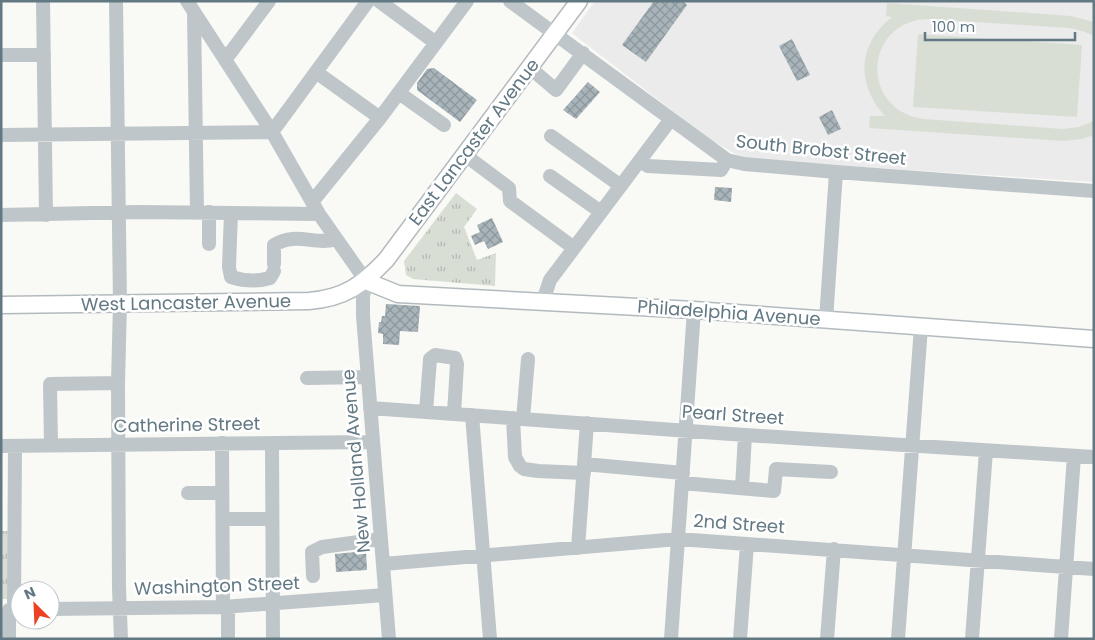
<svg xmlns="http://www.w3.org/2000/svg" width="1095" height="640" font-family="Poppins,sans-serif">
  <style>
    .built { fill: #eaebea }
    .grass { fill: url(#grass-tufts) }
    .garden { fill: #d9ded5 }
    .building { fill: url(#building-cross-hatch) }
    .lines { fill: none; stroke-linecap: round; stroke-linejoin: round }
    .major-casing { stroke: #b3babe; stroke-width: 19 }
    .minor { stroke: #bfc6c9; stroke-width: 14 }
    .major { stroke: #fff; stroke-width: 16 }
    .labels { text-anchor: middle; stroke-width: 5; stroke-linejoin: round; paint-order: stroke }
    .street-label { font-size: 18px; fill: #627883; stroke: #fff }
  </style>
  <defs>
    <pattern id="grass-tufts" width="24" height="20" patternUnits="userSpaceOnUse" patternTransform="scale(1.25)"><rect width="24" height="20" fill="#d9ded5"/><path d="M3 7l-1-3M5 7V3M7 7l1-3M15 17l-1-3M17 17v-4M19 17l1-3" fill="none" stroke="#b3b9b2"/></pattern>
    <pattern id="building-cross-hatch" width="8" height="8" patternUnits="userSpaceOnUse" patternTransform="scale(1.25)"><rect width="8" height="8" fill="#a8b4b9"/><path d="M0 0l8 8M0 8l8-8" fill="none" stroke="#8c979c"/></pattern>
  </defs>
  <rect width="100%" height="100%" fill="#f9f9f6"/>
  <!-- built -->
  <path class="built" d="M595,1H1094V182L753,160L738,155L710,140L572,33Z"/>
  <!-- grass -->
  <path class="grass" d="M456,193L477,209L464,227L477,260L496,253L495,286L413,279L406,275L404,261Z
    M1,531H9L10,599H1Z"/>
  <!-- garden -->
  <path class="garden" d="M887,3L1071,16L1094,22V36L1085,32L1070,28L930,19C864,19 858,110 924,119L1063,129L1079,127L1094,121V135L1082,139L1063,141L869,128L870,116H885C856,85 857,44 892,17L886,16Z
    M918,34L1082,45L1077,117L913,107Z"/>
  <!-- building -->
  <path class="building" d="M654,1H683L687,5L646,62L622,45Z
    M792,39L810,75L797,81L779,46Z
    M434,68L477,100L460,122L417,90V83L427,69Z
    M588,82L600,92L576,119L563,110Z
    M832,110L841,129L828,135L819,117Z
    M715,187L732,188L731,202L714,200Z
    M492,218L503,242L488,249L484,241L475,245L471,236L480,232L477,225Z
    M386,304L420,306L418,332L400,331L399,345L383,344V334L378,333L379,322H381L382,316H385Z
    M366,551L367,570L336,572L335,554Z"/>
  <g class="lines">
    <!-- major casing -->
    <g class="major-casing">
      <path id="major" d="M366,281L398,294L694,310L1094,339
        M1,305L309,301C345,298 362,285 386,260L579,1"/>
    </g>
    <!-- minor -->
    <path class="minor" d="M43,1L46,215
      M116,1L120,303L118,383L119,588L121,639
      M187,1L272,132L319,214L366,281L363,297V316L389,639
      M379,1L436,43
      M510,1L727,160L744,164L836,172L1094,191
      M194,13L197,212
      M1,55H44
      M225,60L269,1
      M529,67L556,90L583,53
      M316,72L380,118
      M399,93L444,125
      M1,135L272,132L368,1
      M551,136L621,186
      M465,155L509,188L510,201L574,248
      M640,161L648,166L721,170L727,160
      M550,176L601,212
      M312,202L380,118L467,1
      M231,213L229,267L231,277C244,281 257,282 270,278L274,271
      M1,215L137,212L319,214
      M209,244V212
      M274,264V245C297,231 315,246 336,239
      M543,301L550,280L671,119
      M826,320L836,172
      M307,378L368,377
      M370,408L745,435L1094,457
      M426,412L430,359L435,355L455,358L457,364L454,414
      M472,415L490,639
      M513,418L515,457L520,466L524,469L538,471L584,473
      M523,419L528,359
      M222,443L223,607
      M272,443L273,639
      M51,445L50,384L118,383
      M1,446L373,442
      M584,464L683,473
      M682,483L774,491L776,469L831,472
      M742,488L745,435
      M188,493H222
      M223,519H272
      M578,548L587,423
      M383,564L678,539L1094,569
      M313,576L312,552L322,547L381,539
      M228,607V639
      M50,609L223,607L385,595
      M14,610L15,446
      M9,639V610
      M671,639L694,310
      M740,639L747,544
      M827,639L834,549
      M898,639L921,327
      M972,639L986,451
      M1061,639L1074,456"/>
    <!-- major -->
    <use href="#major" class="major"/>
  </g>
  <g class="labels">
    <!-- street labels -->
    <g class="street-label">
      <text transform="translate(474 142) rotate(-53)" y="6">East Lancaster Avenue</text>
      <text transform="translate(821 150) rotate(6)" y="6">South Brobst Street</text>
      <text transform="translate(186 303) rotate(-1)" y="6">West Lancaster Avenue</text>
      <text transform="translate(729 313) rotate(4)" y="6">Philadelphia Avenue</text>
      <text transform="translate(733 415) rotate(4)" y="6">Pearl Street</text>
      <text transform="translate(187 425) rotate(-1)" y="6">Catherine Street</text>
      <text transform="translate(356 461) rotate(-95)" y="6">New Holland Avenue</text>
      <text transform="translate(739 524) rotate(4)" y="6">2nd Street</text>
      <text transform="translate(217 586) rotate(-2)" y="6">Washington Street</text>
    </g>
  </g>
  <!-- border -->
  <rect width="1095" height="640" fill="none" stroke="#627883" stroke-width="5"/>
  <!-- north arrow -->
  <g transform="translate(35 605) rotate(336)"><circle r="24" fill="#ffffff" stroke="#c0c9cd"/>
  <path d="M0-4L9 19L0 12L-9 19Z" fill="#ee4022"/>
  <text y="-8" font-size="14" font-weight="bold" text-anchor="middle" fill="#627883">N</text>
  </g>
  <!-- scale -->
  <path d="M925 32v8h150v-8" fill="none" stroke="#627883" stroke-width="2.5"/>
  <text x="932" y="32" font-size="15" fill="#627883" stroke="#ffffff" stroke-width="4" paint-order="stroke">100 m</text>
</svg>
